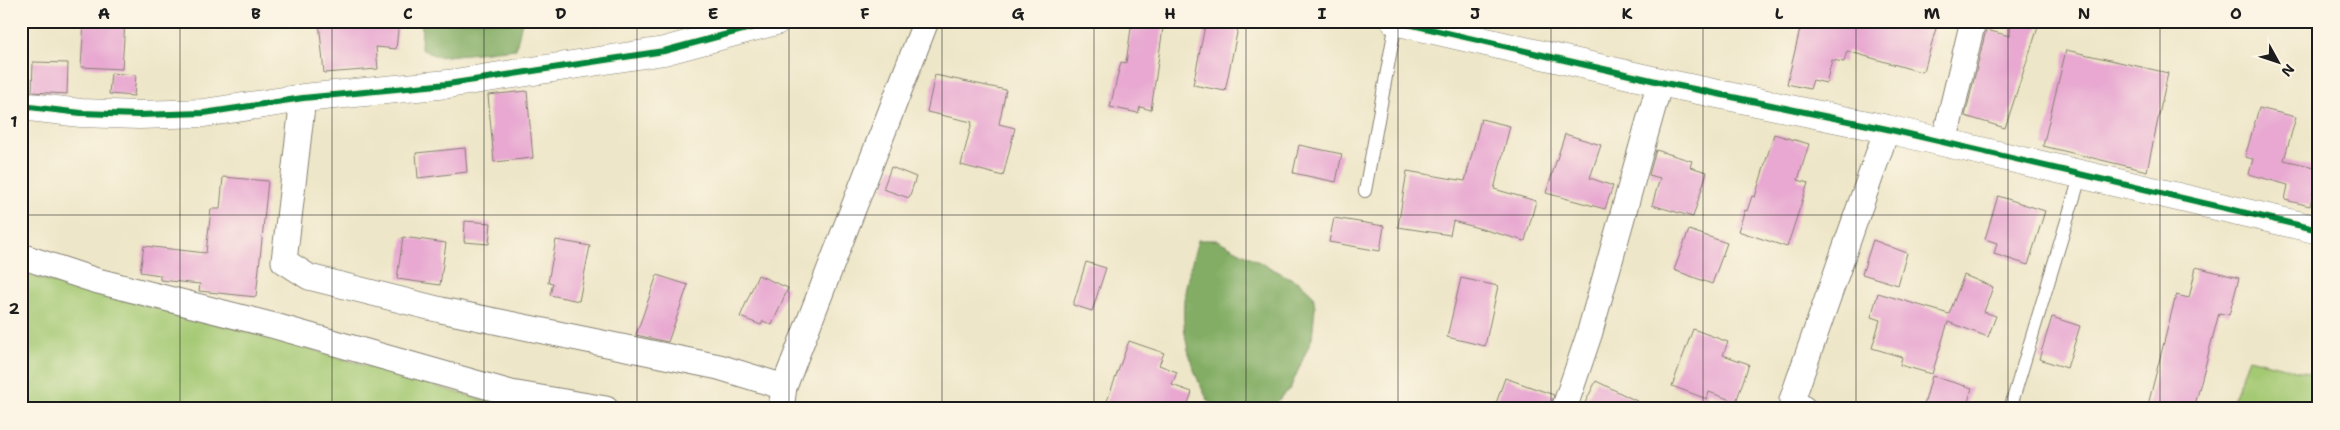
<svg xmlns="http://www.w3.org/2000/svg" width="2340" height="430" font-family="'Shantell Sans',sans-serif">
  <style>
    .green { fill: #a4c973; stroke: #607248 }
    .forest { fill: #83ad65; stroke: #506440 }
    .building { fill: #e8a8d1 }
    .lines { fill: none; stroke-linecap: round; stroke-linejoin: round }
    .lane-casing { stroke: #858172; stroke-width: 14 }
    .street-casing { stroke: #858172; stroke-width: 27 }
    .secondary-casing { stroke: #858172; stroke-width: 29 }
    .lane { stroke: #fff; stroke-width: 12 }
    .street { stroke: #fff; stroke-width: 25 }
    .secondary { stroke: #fff; stroke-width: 28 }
    .cycleway-casing { stroke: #fcf5e5; stroke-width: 9 }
    .cycleway { stroke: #00873e; stroke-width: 6 }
    .grid { fill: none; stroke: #1c1c1c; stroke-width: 1; stroke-opacity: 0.55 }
    .neatline { fill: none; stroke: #1c1c1c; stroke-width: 2 }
    .grid-label { font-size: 16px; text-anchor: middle; font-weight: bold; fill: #1c1c1c }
  </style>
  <rect width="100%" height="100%" fill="#fcf5e5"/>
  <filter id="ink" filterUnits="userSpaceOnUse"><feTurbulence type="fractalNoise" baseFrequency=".02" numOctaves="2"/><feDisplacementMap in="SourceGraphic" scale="10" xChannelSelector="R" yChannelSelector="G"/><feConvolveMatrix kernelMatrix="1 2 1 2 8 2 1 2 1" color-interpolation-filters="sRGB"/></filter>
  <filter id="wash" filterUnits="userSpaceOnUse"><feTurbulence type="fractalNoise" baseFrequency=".0096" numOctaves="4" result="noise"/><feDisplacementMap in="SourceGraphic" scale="20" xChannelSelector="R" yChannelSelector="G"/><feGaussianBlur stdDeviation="1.12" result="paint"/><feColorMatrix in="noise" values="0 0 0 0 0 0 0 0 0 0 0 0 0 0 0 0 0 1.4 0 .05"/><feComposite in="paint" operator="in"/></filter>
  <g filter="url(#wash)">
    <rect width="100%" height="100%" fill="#eee6c8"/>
    <!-- green -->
    <path class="green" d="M21,273L64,285L239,328L513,409H21Z
      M2249,358L2319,376V409H2229Z"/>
    <!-- forest -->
    <path class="forest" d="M422,21H522L516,49L438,57L421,49Z
      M1198,240H1217L1300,283L1313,295L1315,307L1312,338L1290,389L1269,409H1213C1193,376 1181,339 1184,300C1186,280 1193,259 1198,240Z"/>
    <g id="blocks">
      <!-- building -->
      <path class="building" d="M84,21H125L122,69L81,67Z
        M319,21H399L396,49L376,47L378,69L324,73Z
        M1132,21H1164L1151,110L1140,107L1138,113L1110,107L1121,62L1126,63Z
        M1206,21L1238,28L1225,91L1193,85Z
        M1802,21H1938L1924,71L1921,70V72L1847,51L1844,62L1832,60L1826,83L1813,80L1810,89L1787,84Z
        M2011,21H2040L2005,128L1965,116L1986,30L2010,36Z
        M2066,50L2168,73L2147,171L2043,146Z
        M33,62L68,63L67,94L32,92Z
        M111,73L136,75L134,96L109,94Z
        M935,75L1006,90L999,124L1015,128L1003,176L961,165L972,122L927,112Z
        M527,91L533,158L494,162L488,95Z
        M2259,108L2296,117L2284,160L2319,168L2310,206L2285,200L2288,185L2249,174L2253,159L2245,157Z
        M1481,119L1510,126L1494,189L1536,201L1525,241L1453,221L1450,235L1398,227L1407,171L1465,181Z
        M1565,134L1601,145L1590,178L1613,186L1605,209L1546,193Z
        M1774,134L1809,144L1798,180L1808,183L1787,247L1738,231L1745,210L1747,211L1752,196L1755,197Z
        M1299,145L1342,154L1336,182L1293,173Z
        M465,148L467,172L418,178L416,153Z
        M1656,150L1692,161L1690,167L1707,172L1693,217L1652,205L1660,178L1649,175Z
        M891,167L916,177L909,198L883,189Z
        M223,177L268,181L256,297L199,291L200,284L160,280V275L140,272L144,246L206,253L211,209H220Z
        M1998,196L2045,211L2028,265L1994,254L1997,243L1985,239Z
        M1334,218L1384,226L1380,251L1329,242Z
        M465,221L491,223L489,244L464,242Z
        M1689,230L1727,243L1712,284L1674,270Z
        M403,237L446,243L440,285L397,279Z
        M556,240L590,246L579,301L550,295L553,283L548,282Z
        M1873,240L1907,253L1898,285L1862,274Z
        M1086,262L1106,268L1092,311L1073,305Z
        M2196,267L2239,278L2229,315L2219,313L2194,409H2147L2176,295L2189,298Z
        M657,275L688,285L668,342L636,335Z
        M758,275L788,288L772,325L763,321L761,325L740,317Z
        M1964,275L1993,287L1984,312L1996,316L1988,337L1948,322L1932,374L1900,365L1902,357L1872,348L1880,320L1871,317L1878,293L1949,314Z
        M1461,278L1498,286L1485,346L1447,337Z
        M2052,317L2080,326L2067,368L2039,359Z
        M1693,329L1728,342L1723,355L1749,364L1736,402L1709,392L1707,399L1672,386Z
        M1129,341L1164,353L1159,365L1177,372L1172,385L1192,392L1186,409H1104Z
        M1932,376L1972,388L1966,409H1923Z
        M1505,378L1554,395L1550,409H1494Z
        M1596,381L1653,409H1579L1581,404L1584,405Z"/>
    </g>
  </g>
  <g filter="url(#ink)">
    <use href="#blocks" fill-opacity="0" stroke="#858172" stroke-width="1"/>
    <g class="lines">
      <!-- lane casing -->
      <g class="lane-casing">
        <path id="lane" d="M1365,191L1396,22
          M2010,409L2081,174"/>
      </g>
      <!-- street casing -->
      <g class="street-casing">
        <path id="street" d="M303,98L284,261L309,277L441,310L719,367L784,387
          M1944,142L1973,21
          M21,256L94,280L275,326L511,393L606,409
          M781,409L784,387L926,21
          M1564,409L1589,335L1660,82
          M1804,409L1792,400L1887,129"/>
      </g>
      <!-- secondary casing -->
      <g class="secondary-casing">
        <path id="secondary" d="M1395,21L1660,82L1887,129L2319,230
          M21,106L81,113L139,115L204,113L303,98L448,84L664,51L776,21"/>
      </g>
      <!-- lane -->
      <use href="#lane" class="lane"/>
      <!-- street -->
      <use href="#street" class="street"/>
      <!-- secondary -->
      <use href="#secondary" class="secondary"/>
      <!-- cycleway casing -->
      <g class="cycleway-casing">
        <path id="cycleway" d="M1395,21L1660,82L1887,129L2319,230
          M21,106L81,113L139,115L204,113L303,98L448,84L664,51L776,21"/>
      </g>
      <!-- cycleway -->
      <use href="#cycleway" class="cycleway"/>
    </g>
  </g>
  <!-- grid -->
  <path class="grid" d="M180,21V409M332,21V409M484,21V409M637,21V409M789,21V409M942,21V409M1094,21V409M1246,21V409M1398,21V409M1551,21V409M1703,21V409M1856,21V409M2008,21V409M2160,21V409M21,215H2319"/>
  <!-- margin -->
  <rect width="2340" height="430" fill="none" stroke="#fcf5e5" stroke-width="55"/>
  <!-- north arrow -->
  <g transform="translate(2278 62) rotate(130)" stroke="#fcf5e5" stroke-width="4" paint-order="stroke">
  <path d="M0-4L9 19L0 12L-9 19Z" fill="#1c1c1c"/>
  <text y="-8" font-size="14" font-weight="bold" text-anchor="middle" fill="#1c1c1c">N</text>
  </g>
  <rect x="28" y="28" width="2284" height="374" class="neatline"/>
  <g class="grid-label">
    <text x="104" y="19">A</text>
    <text x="256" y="19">B</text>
    <text x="408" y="19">C</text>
    <text x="561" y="19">D</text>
    <text x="713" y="19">E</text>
    <text x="865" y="19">F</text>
    <text x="1018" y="19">G</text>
    <text x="1170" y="19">H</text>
    <text x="1322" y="19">I</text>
    <text x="1475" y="19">J</text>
    <text x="1627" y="19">K</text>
    <text x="1779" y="19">L</text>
    <text x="1932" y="19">M</text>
    <text x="2084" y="19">N</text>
    <text x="2236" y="19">O</text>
    <text x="14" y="127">1</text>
    <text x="14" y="314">2</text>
  </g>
</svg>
